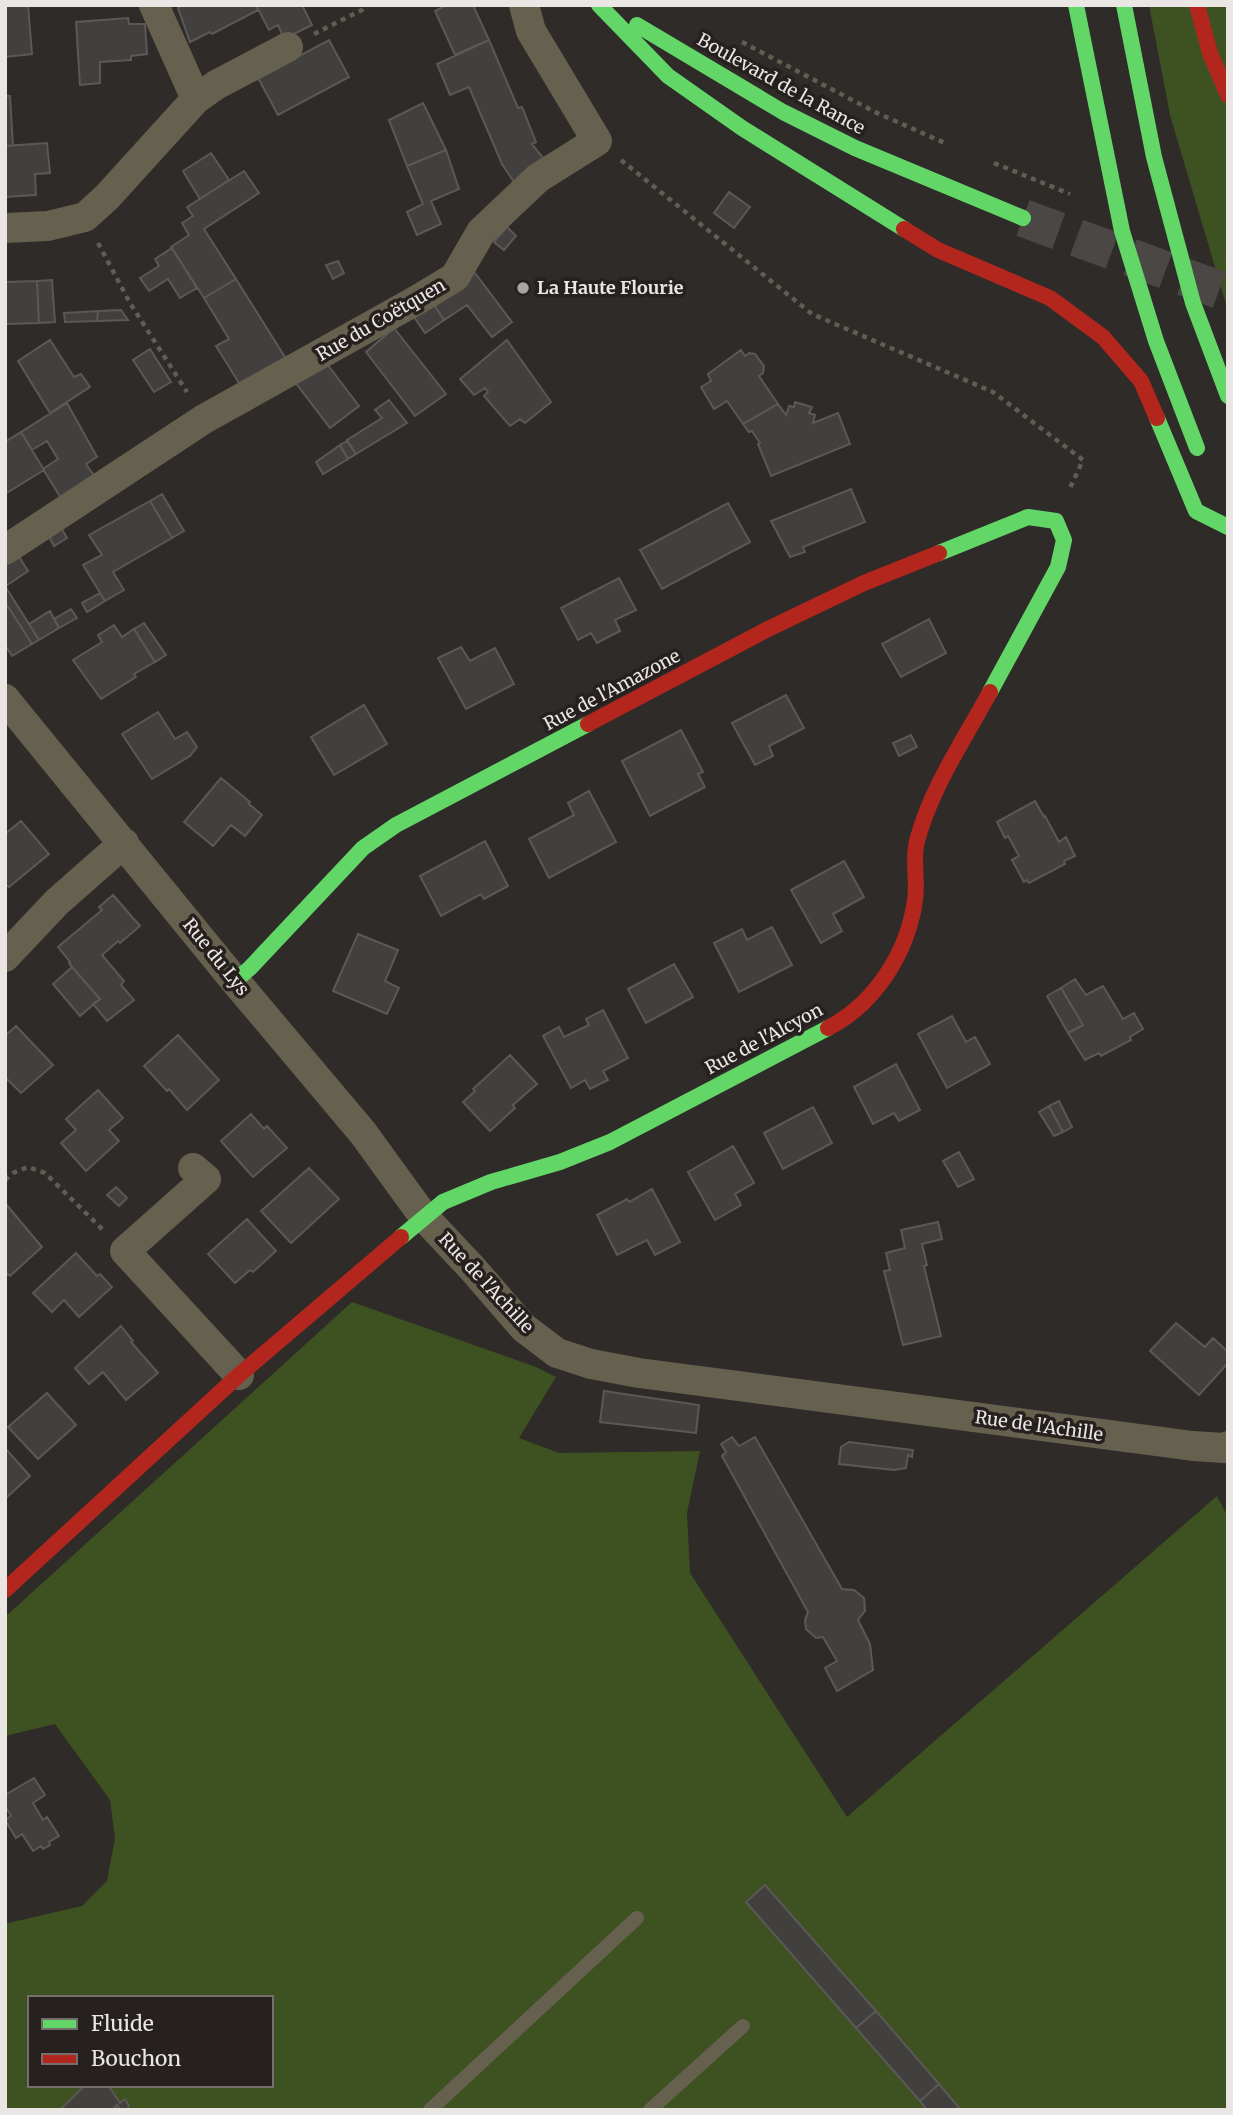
<svg xmlns="http://www.w3.org/2000/svg" width="1233" height="2115" font-family="Merriweather,serif">
  <style>
    .green { fill: #3e5121; fill-rule: evenodd }
    .building { fill: #42403e; stroke: #5b5857; stroke-width: 2 }
    .lines { fill: none; stroke-linecap: round; stroke-linejoin: round }
    .primary-tunnel { stroke: #4a4745; stroke-width: 38; stroke-dasharray: 38 19; stroke-linecap: butt }
    .path { stroke: #615d52; stroke-width: 4.5; stroke-dasharray: 5 5; stroke-linecap: butt }
    .lane { stroke: #66604f; stroke-width: 14 }
    .street { stroke: #66604f; stroke-width: 30 }
    .fast { stroke: #63d668; stroke-width: 16 }
    .jam { stroke: #b3261e; stroke-width: 16 }
    .poi-dot { fill: #a8a5a3; stroke: #26201e; stroke-width: 2.5 }
    .labels { text-anchor: middle; stroke-width: 7; stroke-linejoin: round; paint-order: stroke }
    .street-label { font-size: 18px; fill: #e9e6e4; stroke: #26201e }
    .poi-label { font-size: 18px; font-weight: bold; fill: #e9e6e4; stroke: #26201e; text-anchor: start }
  </style>
  <rect width="100%" height="100%" fill="#2e2b29"/>
  <!-- green -->
  <path class="green" d="M1149,5H1228V311L1170,115Z
    M352,1302L536,1367L556,1377L519,1438L559,1453L700,1451L687,1513L690,1573L847,1817L1217,1496L1228,1517V2110H5V1920L8,1923L82,1906L107,1881L115,1838L110,1800L55,1724L5,1736V1617ZM30,1998H271V2085H30Z"/>
  <!-- building -->
  <path class="building" d="M28,5L32,54L5,57V6Z
    M183,5H256L258,10L212,34L210,32L190,42L178,8Z
    M256,5H302L312,25L284,39L278,25L269,30Z
    M447,5H473L489,40L455,55L435,11Z
    M128,18L129,24H145L147,54L131,56V60L100,62V83L80,85L76,22Z
    M329,40L349,77L278,115L258,78Z
    M489,40L518,108L522,107L536,142L532,144L547,163L516,185L502,164L469,87L450,95L437,64Z
    M5,96H10L13,146H5Z
    M423,103L446,150L407,166L389,120Z
    M47,143L50,173L35,174L36,195L5,197V146Z
    M446,150L459,189L431,201L441,224L417,235L407,212L423,204L407,166Z
    M211,153L229,180L200,199L183,171Z
    M244,171L259,193L204,229L236,279L204,298L171,247L189,235L182,223L193,216L187,207Z
    M729,192L750,207L734,228L714,213Z
    M507,227L516,236L504,250L494,242Z
    M172,248L197,288L180,298L168,279L149,291L140,278L159,266L155,259Z
    M338,261L344,273L333,279L326,265Z
    M472,269L512,322L492,337L467,305L444,320L432,302Z
    M236,279L288,362L242,388L216,346L229,339L204,298Z
    M52,280L55,322L39,323L37,281Z
    M37,281L39,323L5,324V282Z
    M432,302L444,320L425,333L412,314Z
    M121,310L128,320L97,321L98,311Z
    M98,311L97,321L65,322L64,313Z
    M394,328L446,394L415,416L366,352Z
    M50,340L74,377L81,374L90,387L50,413L18,361Z
    M507,340L551,402L525,423L520,419L510,426L484,396L488,392L485,388L474,395L460,379Z
    M150,349L171,382L154,392L133,360Z
    M741,350L745,356L749,353L755,354L764,366L763,373L759,376L778,404L743,424L727,401L714,409L701,387L711,381L708,374Z
    M324,360L359,406L330,428L292,378Z
    M389,400L407,423L356,454L347,440L382,418L375,410Z
    M795,402L812,407L809,413L815,415L813,423L838,413L850,444L771,476L758,444L760,443L752,431L749,432L743,424L778,404L786,415L789,406L794,407Z
    M67,403L97,457L86,464L97,480L64,503L43,469L58,459L47,441L32,450L21,432Z
    M21,432L44,470L5,494V442Z
    M347,441L356,454L348,459L340,445Z
    M340,445L348,459L323,474L316,462Z
    M851,489L865,522L803,547L805,552L790,557L771,521Z
    M162,494L184,531L172,538L150,501Z
    M150,501L172,538L113,572L124,590L105,601L83,565L102,555L89,535Z
    M728,503L750,542L662,589L640,550Z
    M60,526L67,538L54,546L48,535Z
    M18,555L28,571L6,586L5,564Z
    M619,578L636,610L615,620L620,631L597,643L591,633L578,640L561,608Z
    M5,586L39,640L32,644L5,602Z
    M100,593L105,601L87,612L82,603Z
    M5,602L32,644L12,656L5,645Z
    M71,609L77,618L59,628L54,619Z
    M50,611L59,628L39,640L29,624Z
    M929,619L946,653L901,677L882,644Z
    M144,623L166,655L155,662L134,629Z
    M114,625L122,637L134,629L155,662L134,674L136,677L101,699L73,660L102,642L98,635Z
    M461,647L470,661L495,648L514,684L466,709L438,658Z
    M786,695L804,728L769,746L773,756L755,765L732,723Z
    M364,705L387,744L334,775L311,737Z
    M158,712L175,739L187,732L197,747L190,756L152,779L122,734Z
    M681,730L703,772L698,774L705,787L650,816L622,761Z
    M911,735L917,747L899,756L893,743Z
    M221,778L250,802L249,804L262,815L245,836L231,825L213,846L184,822Z
    M589,791L616,842L549,878L529,839L574,815L568,803Z
    M1035,801L1044,817L1045,816L1059,842L1066,837L1075,856L1064,861L1065,864L1029,883L1027,880L1024,882L1012,860L1019,856L1008,836L1005,838L997,822Z
    M21,821L49,854L9,887L5,884V834Z
    M485,841L508,886L484,899L481,894L441,916L420,876Z
    M844,861L864,897L833,914L842,931L821,943L791,890Z
    M113,895L140,926L120,943L118,941L102,955L124,981L121,985L134,1000L107,1021L93,1004L100,999L72,967L69,963L70,962L58,947L102,910L99,907Z
    M772,927L792,965L739,992L714,943L742,929L747,940Z
    M358,934L398,950L385,981L399,988L387,1014L333,991Z
    M674,964L693,997L646,1023L628,989Z
    M72,967L100,999L80,1016L53,984Z
    M1075,979L1086,995L1103,986L1123,1019L1134,1013L1143,1029L1130,1037L1131,1040L1101,1056L1099,1053L1085,1060L1068,1033L1083,1025L1061,988Z
    M1061,988L1083,1025L1068,1033L1047,996Z
    M603,1010L628,1058L603,1071L608,1080L590,1089L585,1080L571,1088L543,1036L559,1027L564,1037L589,1025L586,1019Z
    M952,1016L966,1042L975,1037L990,1064L947,1088L918,1034Z
    M16,1026L53,1065L21,1093L5,1077V1036Z
    M178,1035L219,1080L187,1110L169,1089L167,1091L144,1066Z
    M510,1055L537,1084L513,1105L515,1108L490,1131L463,1102L475,1091L473,1089Z
    M896,1064L920,1110L899,1121L894,1113L873,1124L854,1087Z
    M98,1090L123,1118L109,1130L119,1141L86,1171L61,1143L76,1130L66,1119Z
    M1059,1101L1072,1127L1063,1132L1049,1106Z
    M1049,1106L1063,1132L1054,1136L1039,1112Z
    M813,1107L832,1143L783,1169L764,1133Z
    M251,1114L264,1129L267,1126L287,1148L253,1177L221,1141Z
    M733,1146L754,1183L735,1194L741,1205L715,1220L688,1172Z
    M959,1152L974,1179L958,1187L943,1161Z
    M309,1168L339,1199L291,1243L261,1211Z
    M116,1187L127,1198L119,1206L107,1195Z
    M652,1189L680,1242L655,1255L647,1240L617,1255L597,1215L627,1199L629,1202Z
    M5,1203L42,1247L10,1276L5,1272Z
    M247,1219L276,1251L253,1272L250,1270L235,1283L208,1254Z
    M938,1222L942,1239L922,1244L927,1265L924,1266L941,1336L903,1345L884,1271L890,1270L886,1253L905,1248L901,1230Z
    M76,1253L97,1276L100,1274L112,1287L79,1317L64,1300L52,1312L33,1293Z
    M1176,1323L1205,1347L1213,1338L1228,1352V1363L1199,1395L1150,1351Z
    M121,1326L133,1341L131,1342L158,1373L126,1400L103,1372L89,1384L75,1368Z
    M604,1391L699,1405L696,1433L600,1422Z
    M47,1393L76,1425L38,1459L8,1427Z
    M732,1437L739,1446L755,1437L842,1589L854,1590L864,1598L865,1611L858,1620L870,1644L873,1670L837,1691L825,1668L837,1661L823,1637L816,1638L806,1629L805,1620L808,1612L722,1456L726,1452L721,1444Z
    M849,1442L913,1450L912,1457L908,1455L906,1468L894,1470L839,1464L841,1447Z
    M5,1448L30,1476L5,1499Z
    M34,1778L45,1795L33,1803L43,1820L47,1817L59,1836L49,1842L50,1845L43,1849L41,1846L33,1851L22,1834L16,1838L5,1820L11,1816L5,1806V1795Z
    M765,1885L876,2011L856,2028L746,1902Z
    M876,2011L939,2084L920,2101L856,2028Z
    M939,2084L961,2110H927L920,2101Z
    M85,2085H108L120,2103L125,2099L129,2106L126,2110H121L117,2105L112,2110H60Z"/>
  <g class="lines">
    <!-- primary-tunnel -->
    <path class="primary-tunnel" d="M1023,218L1228,293"/>
    <!-- path -->
    <path class="path" d="M314,34L362,10L364,5
      M742,42L875,112L947,144
      M621,160L812,314L993,392L1083,460L1070,488
      M994,163L1070,194
      M98,243L130,303L187,392
      M1226,255L1228,256
      M5,1180L13,1173L28,1167L45,1173L104,1231"/>
    <!-- lane -->
    <path class="lane" d="M430,2110L637,1918
      M650,2110L743,2026"/>
    <!-- street -->
    <path class="street" d="M154,5L196,99
      M5,228L48,226L85,217L107,197L196,99L216,85L288,47
      M5,550L204,419L417,300L455,277L481,232L538,178L597,141L531,31L524,5
      M5,699L235,981L363,1133L424,1217L472,1268L524,1328L557,1353L591,1364L639,1373L1193,1446L1224,1448L1228,1446
      M5,957L57,902L124,843
      M193,1168L206,1179L125,1251L239,1375"/>
    <!-- fast -->
    <path class="fast" d="M599,5L668,76L742,128L904,229
      M1076,5L1122,231L1156,341L1197,448
      M1124,5L1154,157L1193,303L1228,396
      M637,25L783,112L855,148L1023,218
      M1157,418L1196,511L1228,527
      M939,553L1028,517L1056,521L1064,540L1058,567L990,692
      M235,981L250,968L363,848L396,825L588,724
      M401,1237L443,1202L491,1182L560,1162L610,1142L828,1028"/>
    <!-- jam -->
    <path class="jam" d="M1197,5L1210,53L1228,95
      M904,229L938,250L1050,298L1103,337L1141,381L1157,418
      M588,724L768,629L864,583L939,553
      M828,1028C875,1004 908,952 915,900C918,881 912,860 917,841C931,788 964,740 990,692
      M5,1590L239,1375L401,1237"/>
  </g>
  <!-- markers -->
  <circle class="poi-dot" cx="523" cy="288" r="7"/>
  <g class="labels">
    <!-- street labels -->
    <g class="street-label">
      <text transform="translate(781 84) rotate(29)" y="6">Boulevard de la Rance</text>
      <text transform="translate(381 320) rotate(-30)" y="6">Rue du Coëtquen</text>
      <text transform="translate(612 690) rotate(-28)" y="6">Rue de l'Amazone</text>
      <text transform="translate(216 957) rotate(51)" y="6">Rue du Lys</text>
      <text transform="translate(764 1039) rotate(-28)" y="6">Rue de l'Alcyon</text>
      <text transform="translate(486 1283) rotate(47)" y="6">Rue de l'Achille</text>
      <text transform="translate(1039 1426) rotate(8)" y="6">Rue de l'Achille</text>
    </g>
    <!-- poi labels -->
    <g class="poi-label">
      <text x="537" y="294">La Haute Flourie</text>
    </g>
  </g>
  <!-- border -->
  <rect width="1233" height="2115" fill="none" stroke="#e9e6e4" stroke-width="14"/>
  <!-- legend -->
  <rect x="28" y="1996" width="245" height="91" fill="#26201e" stroke="#746f6d" stroke-width="2"/>
  <rect x="42" y="2019" width="35" height="10" fill="#63d668" stroke="#746f6d" stroke-width="2"/>
  <text x="91" y="2031" font-size="21" fill="#e9e6e4">Fluide</text>
  <rect x="42" y="2054" width="35" height="10" fill="#b3261e" stroke="#746f6d" stroke-width="2"/>
  <text x="91" y="2066" font-size="21" fill="#e9e6e4">Bouchon</text>
</svg>
